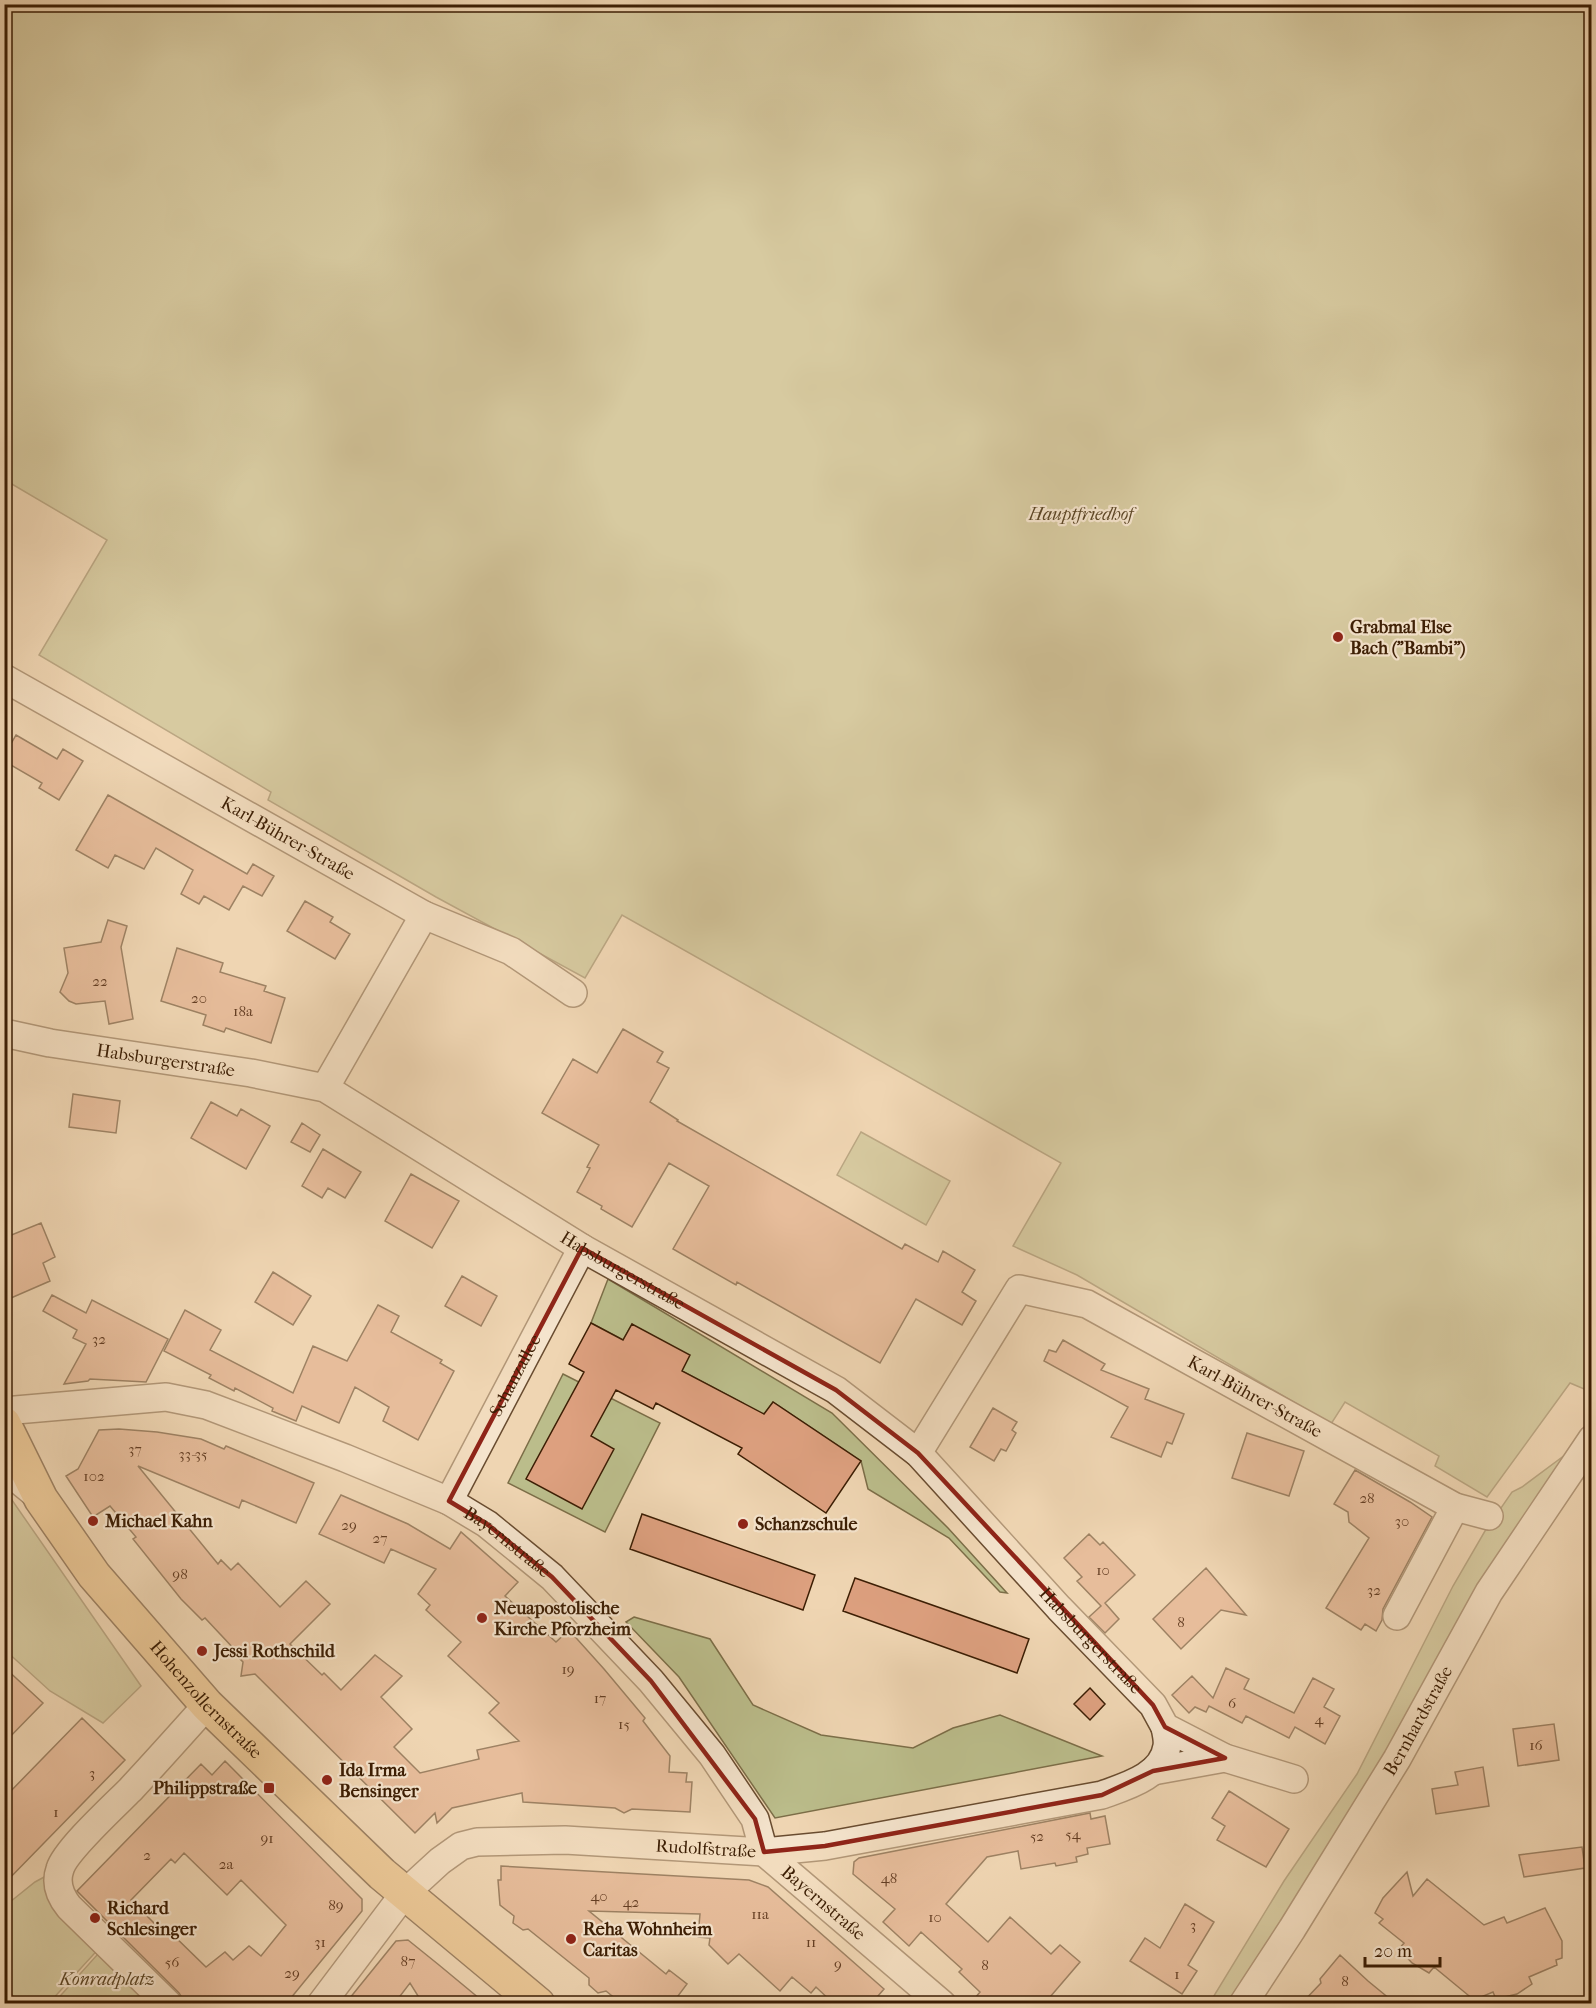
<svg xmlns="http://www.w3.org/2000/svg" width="1596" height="2008" font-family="'IM FELL French Canon',serif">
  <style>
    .green { fill: #bbbd8b; stroke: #7c6e48; stroke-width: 1.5 }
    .building { fill: #dda07f; stroke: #3c1e04; stroke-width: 1.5; fill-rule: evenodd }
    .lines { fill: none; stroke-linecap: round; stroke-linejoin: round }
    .minor-casing { stroke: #694c30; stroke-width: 30 }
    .major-casing { stroke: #3c1e04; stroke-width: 36 }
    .minor { stroke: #f5e4cd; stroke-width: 27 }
    .major { stroke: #e8ba79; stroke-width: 33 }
    .marked { fill: none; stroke: #8f2418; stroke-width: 4.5; stroke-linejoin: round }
    .poi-dot { fill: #8f2418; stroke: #f5e4cd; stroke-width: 2 }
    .labels { text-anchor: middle; stroke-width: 4.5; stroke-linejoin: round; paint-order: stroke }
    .number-label { font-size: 15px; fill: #643e23 }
    .park-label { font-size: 18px; font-style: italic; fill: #5c4626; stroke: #f5e4cd }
    .poi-label { font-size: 18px; font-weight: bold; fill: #3c1e04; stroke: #f5e4cd; text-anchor: start }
    .street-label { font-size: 18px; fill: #3c1e04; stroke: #f5e4cd }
  </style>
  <rect width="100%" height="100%" fill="#efd5b2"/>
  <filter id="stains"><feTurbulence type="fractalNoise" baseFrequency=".00333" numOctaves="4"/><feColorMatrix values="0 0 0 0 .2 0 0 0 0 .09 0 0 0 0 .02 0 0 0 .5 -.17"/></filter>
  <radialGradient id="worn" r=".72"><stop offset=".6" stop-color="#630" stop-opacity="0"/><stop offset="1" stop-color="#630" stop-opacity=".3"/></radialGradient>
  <!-- green -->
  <path class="green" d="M5,5H1591L1592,1386L1589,1391L1570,1383L1487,1497L1435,1466L1439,1456L1345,1402L1331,1424L1077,1275L1013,1246L1061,1163L622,915L585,978L436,897L268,800L271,792L39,655L107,540L5,480Z
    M861,1132L950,1181L926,1225L837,1175Z
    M608,1279L832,1413L948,1528L1007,1593L1000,1592L949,1538L868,1489L861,1461L773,1402L761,1419L743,1403L682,1371L632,1324L623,1340L591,1323Z
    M563,1374L660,1423L605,1532L508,1483Z
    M1573,1449L1403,1734L1232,2003L1209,2004L1284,1881L1357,1774L1453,1586L1485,1531L1512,1492L1522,1487Z
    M5,1490L141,1686L103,1723L50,1691L5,1650Z
    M634,1617L710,1639L753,1705L821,1735L913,1748L953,1728L1000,1715L1102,1756L775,1818L679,1677L626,1622Z
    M57,1870L104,1943L49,2003H22L5,1989V1906L35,1882Z
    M106,1945L164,2004H53Z"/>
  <!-- building -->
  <path class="building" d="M16,735L57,759L63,749L83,761L59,800L39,788L42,783L4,761V737L12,742Z
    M108,795L247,874L253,864L274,876L262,896L243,886L229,910L204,896L199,904L181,894L193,870L156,848L144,869L115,855L108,868L76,850Z
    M305,901L333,917L330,922L350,934L335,959L287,931Z
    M108,920L127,926L121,947L133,1019L109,1024L105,1001L76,1004L69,1001L60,992L68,973L64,948L101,942Z
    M177,948L223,963L220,972L266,986L264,991L285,998L271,1043L226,1028L224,1032L203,1025L206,1015L161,1001Z
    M623,1029L663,1052L657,1062L669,1068L650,1102L678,1120L677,1121L902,1249L905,1244L938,1262L943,1251L975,1270L962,1292L976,1301L962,1325L916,1299L880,1363L737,1282L736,1285L673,1249L709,1186L669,1163L632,1227L601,1209L602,1206L577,1192L590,1168L587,1167L599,1145L542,1113L573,1059L597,1073Z
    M73,1094L120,1101L116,1133L69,1127Z
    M211,1102L237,1116L241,1109L270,1126L246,1169L191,1138Z
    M302,1123L320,1135L310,1152L291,1142Z
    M323,1149L361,1172L345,1198L328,1188L322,1198L302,1186Z
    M411,1174L459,1201L432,1248L385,1221Z
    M41,1223L55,1257L43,1263L50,1281L11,1298L4,1283V1238Z
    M273,1272L311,1296L293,1325L255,1302Z
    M462,1276L497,1296L481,1326L445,1306Z
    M52,1295L86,1313L92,1300L168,1339L146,1382L90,1379L88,1381L64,1384L86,1344L73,1338L77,1330L43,1311Z
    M378,1305L399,1316L391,1332L442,1360L440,1363L454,1371L418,1440L383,1421L389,1407L355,1387L339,1423L302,1406L296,1421L272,1411L273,1408L235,1388L234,1391L209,1378L211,1375L164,1351L185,1310L221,1330L210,1350L293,1393L313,1346L347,1361Z
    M591,1323L623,1340L632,1324L690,1355L682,1371L764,1414L773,1402L861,1461L826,1513L738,1454L742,1448L656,1403L653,1409L616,1390L591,1436L614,1449L582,1509L526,1479L584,1372L569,1364Z
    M1063,1340L1105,1364L1101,1370L1149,1389L1145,1399L1184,1414L1172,1444L1167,1442L1161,1457L1111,1437L1128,1407L1044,1361L1049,1350L1056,1352Z
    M993,1408L1017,1422L1012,1430L1016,1433L1006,1451L1001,1449L994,1461L970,1447Z
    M119,1429L157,1432L201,1439L224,1449L226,1446L314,1483L296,1523L242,1500L239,1508L138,1466L218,1564L221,1560L231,1570L238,1563L280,1607L306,1581L330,1604L290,1644L322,1675L324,1673L341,1690L375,1655L402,1676L381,1697L412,1729L394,1747L420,1773L479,1759L477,1750L519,1741L489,1713L499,1703L448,1656L461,1642L426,1610L430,1605L418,1594L436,1569L391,1549L384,1563L319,1534L341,1495L408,1524L450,1549L461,1532L518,1582L505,1596L556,1642L569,1630L604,1669L645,1718L643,1721L670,1756L669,1772L687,1773L686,1782H692L690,1812L632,1809L624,1813L615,1808L523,1802L522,1793L452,1808L437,1823L435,1813L415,1833L255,1674L241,1676L243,1662L234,1653L235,1650L205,1618L202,1620L181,1599L133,1539L136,1537L110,1506L93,1517L66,1476L78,1469L99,1430Z
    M1247,1433L1304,1451L1289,1496L1232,1478Z
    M1355,1470L1410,1502L1432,1517L1383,1609L1382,1620L1376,1631L1365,1624L1361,1630L1326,1608L1369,1538L1349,1522L1348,1512L1334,1504Z
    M642,1514L815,1575L803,1610L630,1549Z
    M1089,1534L1100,1545L1103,1542L1135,1575L1105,1603L1119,1619L1105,1633L1089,1617L1101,1606L1077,1581L1082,1577L1064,1558Z
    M1206,1568L1246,1615L1221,1610L1181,1649L1153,1619Z
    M855,1578L1029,1639L1017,1673L843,1611Z
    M4,1667L43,1703L4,1743Z
    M1226,1668L1249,1679L1244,1689L1294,1713L1313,1678L1334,1689L1324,1707L1340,1716L1325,1744L1295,1727L1289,1738L1246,1716L1242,1723L1209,1706L1206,1712L1195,1707L1189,1713L1172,1695L1192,1676L1213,1698Z
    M1090,1688L1105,1704L1090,1720L1074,1704Z
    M82,1718L125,1760L4,1884V1798Z
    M1554,1724L1559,1760L1518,1766L1513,1729Z
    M225,1761L362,1899V1911L286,2004H186L179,1993L77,1891L201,1764L212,1775ZM184,1853L227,1895L241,1880L286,1925L261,1956L249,1946L233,1960L225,1952L206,1967L168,1930L164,1933L131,1900L171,1859L175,1863Z
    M1483,1767L1489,1806L1436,1814L1432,1789L1458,1785L1455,1772Z
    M1229,1791L1289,1829L1266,1867L1217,1840L1225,1826L1212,1818Z
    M1090,1813L1091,1819L1105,1816L1110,1844L1087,1848L1088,1854L1076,1857L1077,1862L1056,1866L1055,1863L1021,1869L1018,1851L987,1857L946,1904L988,1942L1010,1917L1051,1954L1060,1945L1080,1962L1044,2004H970L980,1992L959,1972L962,1969L921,1932L909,1946L883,1922L895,1909L853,1874L854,1862L859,1858Z
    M1582,1847L1585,1868L1524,1877L1519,1855Z
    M501,1866L749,1880L768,1887L884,1989L871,2004H834L816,1987L811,1993L792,1977L780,1991L739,1954L728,1964L709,1945L710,1938L698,1937L700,1914L589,1911L666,1974L669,1970L687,1984L672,2004H622L606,1991L598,1993L589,1985V1978L528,1929L523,1930L513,1923L514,1916L500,1905L498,1880H501Z
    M1407,1872L1413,1896L1427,1879L1484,1925L1504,1917L1507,1923L1545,1908L1562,1941V1958L1556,1960L1557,1965L1529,1977L1532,1984L1517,1994L1496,1999L1493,1992L1474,2000L1434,1967L1429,1973L1412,1963L1399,1949L1404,1943L1379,1923L1383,1919L1375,1913L1383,1898Z
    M1185,1904L1214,1922L1188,1965L1197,1971L1182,1994L1130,1961L1145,1938L1160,1948Z
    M408,1940L439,1965L486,2004H423L410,1983L394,2004H345L396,1941Z
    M1340,1955L1368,1981L1396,2004H1301L1321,1983L1320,1979Z"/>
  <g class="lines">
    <!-- minor casing -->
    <g class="minor-casing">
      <g id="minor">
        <path id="s1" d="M4,678L424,915L511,951L573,993"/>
        <path id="s2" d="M4,1033L50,1043L251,1073L325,1088L582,1248L836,1390L918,1453L1059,1608L1153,1705L1165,1727L1225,1758L1294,1779"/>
        <path d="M325,1088L424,915"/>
        <path id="s3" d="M4,1411L166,1397L206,1405L345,1458L449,1501L487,1524L552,1577L651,1681L712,1755L755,1819L764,1852L942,2004"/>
        <path id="s4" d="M918,1453L1019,1289L1087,1304L1455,1507L1489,1516"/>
        <path d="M4,1468L38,1496"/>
        <path id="s5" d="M449,1501L582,1248"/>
        <path d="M1397,1616L1455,1507"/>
        <path d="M1153,1771L1225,1758"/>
        <path d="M168,2004L69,1907C60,1896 55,1883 60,1869C65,1851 114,1806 130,1790C156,1762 182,1733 207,1705"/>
        <path id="s6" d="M321,2004L404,1894L440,1861L461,1846L477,1842L565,1840L764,1852L825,1846L1102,1795C1127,1786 1163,1776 1167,1746C1168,1740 1166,1733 1165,1727"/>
        <path id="s7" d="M1243,2004L1292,1929L1397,1759L1489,1592L1592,1439"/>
      </g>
    </g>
    <!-- major casing -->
    <g class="major-casing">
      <g id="major">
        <path id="s8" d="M4,1424L41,1499L94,1575L207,1705L382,1874L538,2004"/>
      </g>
    </g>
    <!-- minor -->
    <use href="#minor" class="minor"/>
    <!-- major -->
    <use href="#major" class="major"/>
  </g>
  <!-- marked area -->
  <path d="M0 0H1596V2008H0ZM582,1248L836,1390L918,1453L1153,1705L1165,1727L1225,1758L1153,1771L1102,1795L825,1846L764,1852L755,1819L651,1681L552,1577L487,1524L449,1501Z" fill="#efd5b2" fill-opacity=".55" fill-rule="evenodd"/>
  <path class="marked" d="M582,1248L836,1390L918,1453L1153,1705L1165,1727L1225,1758L1153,1771L1102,1795L825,1846L764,1852L755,1819L651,1681L552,1577L487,1524L449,1501Z"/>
  <!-- markers -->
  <g class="poi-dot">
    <circle cx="1338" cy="637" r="6"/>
    <circle cx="93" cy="1521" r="6"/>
    <circle cx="743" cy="1524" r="6"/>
    <circle cx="482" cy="1618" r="6"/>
    <circle cx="202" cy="1651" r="6"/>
    <circle cx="327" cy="1780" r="6"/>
    <rect x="263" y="1782" width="12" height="12" rx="3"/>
    <circle cx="95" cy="1918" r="6"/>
    <circle cx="571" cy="1939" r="6"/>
  </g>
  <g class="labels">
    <!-- number labels -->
    <g class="number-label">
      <text x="100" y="986">22</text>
      <text x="199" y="1003">20</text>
      <text x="243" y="1016">18a</text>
      <text x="99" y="1344">32</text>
      <text x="135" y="1454">37</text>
      <text x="193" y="1459">33-35</text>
      <text x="94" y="1481">102</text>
      <text x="1367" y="1503">28</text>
      <text x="1402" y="1526">30</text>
      <text x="349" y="1530">29</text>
      <text x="380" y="1543">27</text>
      <text x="1103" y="1575">10</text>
      <text x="180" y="1579">98</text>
      <text x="1374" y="1595">32</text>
      <text x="1181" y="1627">8</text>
      <text x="568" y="1674">19</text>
      <text x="600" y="1703">17</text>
      <text x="1232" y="1708">6</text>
      <text x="1319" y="1724">4</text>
      <text x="624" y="1729">15</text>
      <text x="1536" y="1750">16</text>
      <text x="92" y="1778">3</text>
      <text x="56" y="1817">1</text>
      <text x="1073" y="1839">54</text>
      <text x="1037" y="1841">52</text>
      <text x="267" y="1843">91</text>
      <text x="147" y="1860">2</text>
      <text x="226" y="1869">2a</text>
      <text x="889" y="1883">48</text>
      <text x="599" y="1901">40</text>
      <text x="631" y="1907">42</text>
      <text x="336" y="1910">89</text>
      <text x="760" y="1919">11a</text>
      <text x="935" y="1922">10</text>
      <text x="1193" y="1930">3</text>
      <text x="320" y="1947">31</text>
      <text x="811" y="1947">11</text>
      <text x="408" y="1966">87</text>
      <text x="172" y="1967">56</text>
      <text x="838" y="1969">9</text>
      <text x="985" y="1970">8</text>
      <text x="292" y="1978">29</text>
      <text x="1177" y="1979">1</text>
      <text x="1345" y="1986">8</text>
    </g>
    <!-- park labels -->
    <g class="park-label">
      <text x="1081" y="520">Hauptfriedhof</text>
      <text x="107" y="1985">Konradplatz</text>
    </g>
    <!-- poi labels -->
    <g class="poi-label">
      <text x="1350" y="633">Grabmal Else<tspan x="1350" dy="21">Bach ("Bambi")</tspan></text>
      <text x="105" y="1527">Michael Kahn</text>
      <text x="755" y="1530">Schanzschule</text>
      <text x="494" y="1614">Neuapostolische<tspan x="494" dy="21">Kirche Pforzheim</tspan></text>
      <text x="214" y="1657">Jessi Rothschild</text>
      <text x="339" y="1776">Ida Irma<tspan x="339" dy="21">Bensinger</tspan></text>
      <text x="257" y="1794" text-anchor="end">Philippstraße</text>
      <text x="107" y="1914">Richard<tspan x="107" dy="21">Schlesinger</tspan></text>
      <text x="583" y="1935">Reha Wohnheim<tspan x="583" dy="21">Caritas</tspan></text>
    </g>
    <!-- street labels -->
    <g class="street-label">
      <text dy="6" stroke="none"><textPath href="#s1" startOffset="326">Karl-Bührer-Straße</textPath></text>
      <text dy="6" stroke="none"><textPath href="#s2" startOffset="164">Habsburgerstraße</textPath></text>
      <text dy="6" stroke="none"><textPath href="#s2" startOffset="675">Habsburgerstraße</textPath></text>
      <text dy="6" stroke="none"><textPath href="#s5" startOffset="142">Schanzallee</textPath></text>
      <text dy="6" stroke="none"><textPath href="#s4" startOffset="454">Karl-Bührer-Straße</textPath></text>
      <text dy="6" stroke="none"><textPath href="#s3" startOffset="536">Bayernstraße</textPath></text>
      <text dy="6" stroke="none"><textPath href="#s2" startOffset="1278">Habsburgerstraße</textPath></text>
      <text dy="6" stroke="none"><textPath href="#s8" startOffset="344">Hohenzollernstraße</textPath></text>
      <text dy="6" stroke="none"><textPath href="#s7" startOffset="333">Bernhardstraße</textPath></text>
      <text dy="6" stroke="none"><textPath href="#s6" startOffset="458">Rudolfstraße</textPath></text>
      <text dy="6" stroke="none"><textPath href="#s3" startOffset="1022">Bayernstraße</textPath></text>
    </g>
  </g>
  <!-- margin -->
  <rect width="1596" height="2008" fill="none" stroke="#efd5b2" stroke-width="24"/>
  <rect x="6" y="6" width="1584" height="1996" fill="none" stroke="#3c1e04" stroke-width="3"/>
  <rect x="12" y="12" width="1572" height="1984" fill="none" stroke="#3c1e04" stroke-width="1.5"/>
  <!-- scale -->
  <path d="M1365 1957v9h75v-9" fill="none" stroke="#3c1e04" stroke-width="3"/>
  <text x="1374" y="1957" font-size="18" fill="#3c1e04" stroke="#f5e4cd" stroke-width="4.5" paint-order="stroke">20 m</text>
  <rect width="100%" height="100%" filter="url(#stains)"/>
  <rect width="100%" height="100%" fill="url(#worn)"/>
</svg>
